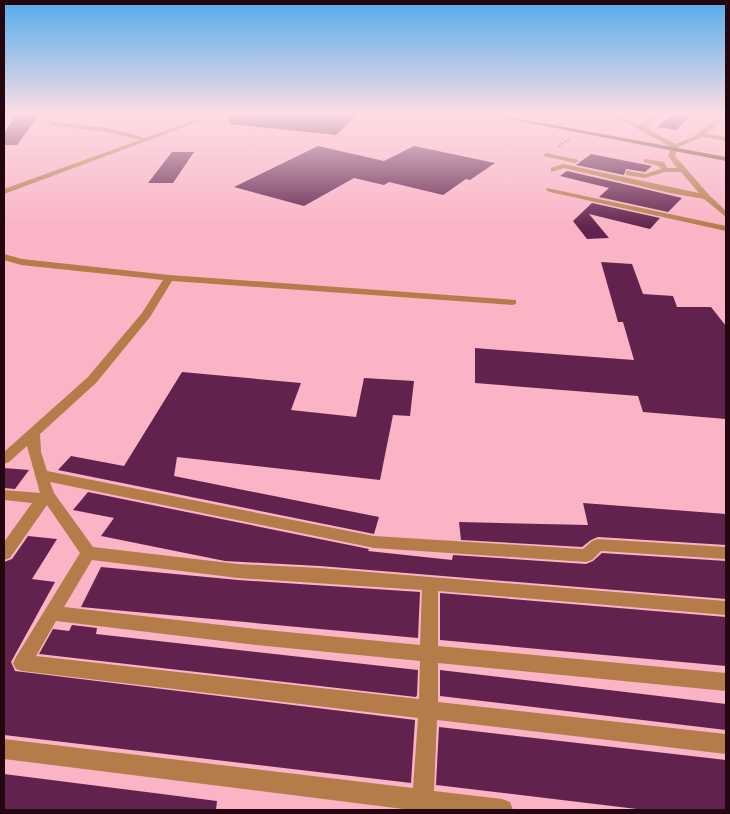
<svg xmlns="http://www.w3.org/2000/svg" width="730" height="814" font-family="Overpass,sans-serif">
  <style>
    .building { fill: #61234d }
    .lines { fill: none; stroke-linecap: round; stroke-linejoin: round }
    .path { stroke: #9d6977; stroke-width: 2; stroke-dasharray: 2 2; stroke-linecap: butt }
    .minor { fill: #b47c48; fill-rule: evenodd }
    .major { fill: #724b26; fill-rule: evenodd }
  </style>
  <rect width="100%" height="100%" fill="#fab4c6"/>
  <!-- building -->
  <path class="building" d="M17,114H40L17,145H4V133Z
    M230,114H358L336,135L229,124Z
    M672,114H692L676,130L657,127Z
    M318,146L384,161L414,146L495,163L470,180L466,179L443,195L389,182L384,185L354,178L304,206L234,187Z
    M172,152H194L173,183H148Z
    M591,154L652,166L645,172L626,169L624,175L576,165Z
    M567,171L632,186L682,198L668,212L599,197L609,188L560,176Z
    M592,203L660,218L650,229L589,214L609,238L587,239L573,221Z
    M601,262L632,264L643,294L673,296L677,307H711L726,326V419L643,412L638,396L475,383V348L634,360L623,322H618Z
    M182,372L301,383L291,410L356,417L364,378L414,381L410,416L393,415L380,480L177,457L174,476L379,517L374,534L58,470L71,456L124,466Z
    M4,468L29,470L15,489L4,488Z
    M88,492L369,549L368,551L452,560L453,555L586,564L593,561L602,553L726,561V599L320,566L225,561L101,536L114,518L73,510Z
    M583,503L726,514V545L598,537L591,540L582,547L461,540L459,522L588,525Z
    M28,536L57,539L32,579L55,582L11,662L15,671L415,720L411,783L4,735V562L12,559Z
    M101,567L238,580L420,592L418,638L81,607Z
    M440,593L726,617V666L440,640Z
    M72,625L97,628L96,634L418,670L417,695L416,697L39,654L53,629L69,631Z
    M440,670L726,704V730L440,696Z
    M439,727L726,760V810H645L436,785Z
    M4,774L217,801L216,810H4Z"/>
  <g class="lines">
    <!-- path -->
    <path class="path" d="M448,114L476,119
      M558,147L569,139"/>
    <!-- minor -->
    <path class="minor" d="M46,114H52L51,121L55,122L107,128L146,138L197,119L195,114H201L203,120L4,194V189L140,140L107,132L52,125L45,122Z
      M571,114H580L581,115L578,117Z
      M611,114H618L640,125L654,114H661L645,128L676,144L693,137L717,119H726V123L720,122L706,134L726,137V141L702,137L678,147L675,156L709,195L726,211V217L704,199L670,193L564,168L551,172V168L563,164L699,193L681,172H665L645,178L626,175V171H629L645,174L661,169L659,166L644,162V160L646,159L664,162L667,168H677L668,156L671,147Z
      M546,153L575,159L579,161L575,163L544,156V154Z
      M547,188L726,226V231L550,192L546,190Z
      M4,254L22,259L169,275L516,300V304L512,305L172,281L150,317L96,383L40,434L41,452L47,471L374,536L583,549L592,541L598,539L726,547V559L601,551L592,560L586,562L374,548L50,482L54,493L93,547L238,564L320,568L726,601V615L438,591V646L726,673V691L438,663V702L726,734V754L437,720L434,791L502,799L510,802L513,810H411L4,759V739L413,788L418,718L22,671L16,669L13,663L16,657L80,553L47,505L10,558L4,560V542L32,503L4,500V490L40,493L27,446L9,462L4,464V452L88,377L142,313L163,280L21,265L4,260ZM92,560L238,578L422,590L420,645L256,629L64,607ZM56,621L256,645L420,661L419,699L36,656Z"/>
    <!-- major -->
    <path class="major" d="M482,114H494L726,157V161Z"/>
  </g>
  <!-- sky -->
  <linearGradient id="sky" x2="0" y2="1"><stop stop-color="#52acea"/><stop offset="0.5" stop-color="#fddde5"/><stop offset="1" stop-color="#fddde5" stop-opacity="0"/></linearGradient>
  <rect width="730" height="228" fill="url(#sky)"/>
  <!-- border -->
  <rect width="730" height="814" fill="none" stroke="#23060f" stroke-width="10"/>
</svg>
